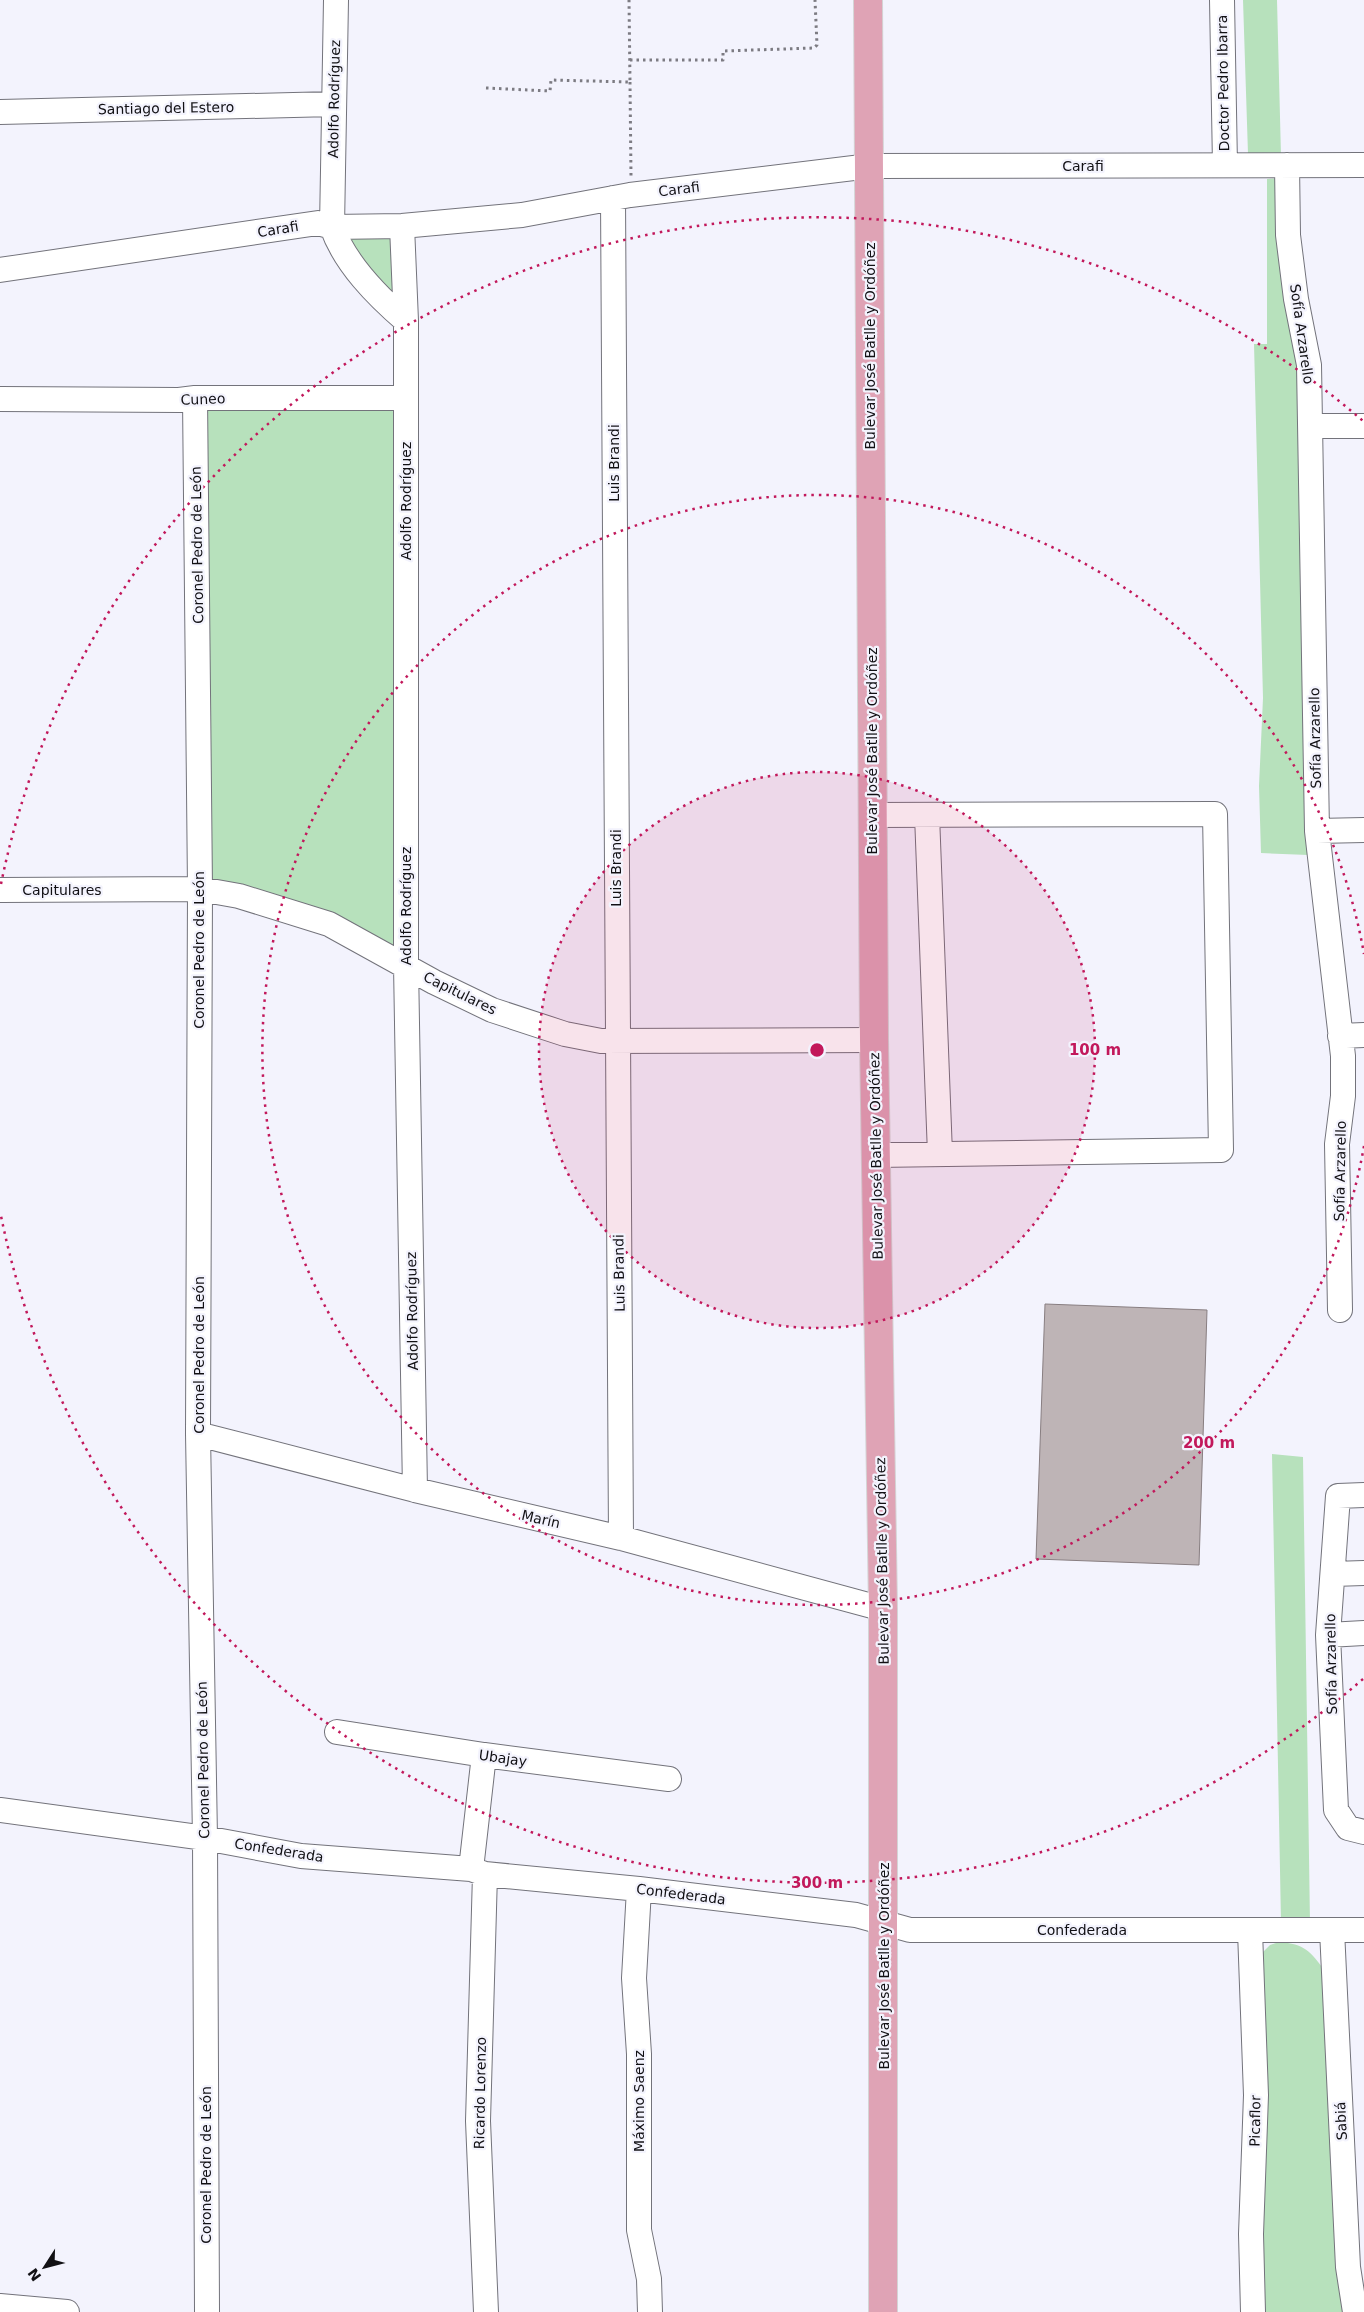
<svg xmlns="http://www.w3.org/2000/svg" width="1364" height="2312" font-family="'DejaVu Sans',sans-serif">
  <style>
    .green { fill: #b7e1bc }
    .building { fill: #beb4b6; stroke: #887e81 }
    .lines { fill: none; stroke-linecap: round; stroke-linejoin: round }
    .minor-casing { stroke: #73737b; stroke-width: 26 }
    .major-casing { stroke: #d4d4d5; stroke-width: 30 }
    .path { stroke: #7c7b82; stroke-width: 3; stroke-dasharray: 2.5 4; stroke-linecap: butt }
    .minor { stroke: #fff; stroke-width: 24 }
    .major { stroke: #dfa3b5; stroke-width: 28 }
    .ring { fill: none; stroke: #c2185b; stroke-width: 2.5; stroke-dasharray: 2.5 5 }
    .labels { text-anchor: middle; stroke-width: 4.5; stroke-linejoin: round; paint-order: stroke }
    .street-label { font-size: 14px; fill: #111014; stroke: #f3f3fd }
    .centre { fill: #c2185b; stroke: #f3f3fd; stroke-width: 2.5 }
    .ring-label { font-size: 15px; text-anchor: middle; font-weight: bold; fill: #c2185b; stroke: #f3f3fd; stroke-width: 4.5; stroke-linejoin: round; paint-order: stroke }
  </style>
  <rect width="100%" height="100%" fill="#f3f3fd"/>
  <!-- green -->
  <path class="green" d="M1243,0H1277L1281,156L1248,154Z
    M1280,178L1303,350L1309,762L1308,855L1261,853L1259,786L1263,698L1254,344H1267V179Z
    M345,237H394L398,240L393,304Z
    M389,408L396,414L401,937L392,950L209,883L203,411Z
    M1272,1454L1303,1457L1310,1923L1281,1922Z
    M1279,1942C1305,1944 1310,1951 1325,1971L1346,2312H1264L1263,1952L1270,1945Z"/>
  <!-- building -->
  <path class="building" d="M1045,1304L1207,1310L1199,1565L1036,1559Z"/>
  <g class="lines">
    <!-- minor casing -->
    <g class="minor-casing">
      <path id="minor" d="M336,0L332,227C345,264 377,296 406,321V965L415,1490
        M1222,0L1225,165
        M0,112L333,104
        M1287,165L1288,235L1296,299L1309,365L1317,831L1343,1056V1096L1337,1144L1340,1310
        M613,198L621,1538
        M402,226L406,321
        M0,270L318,223L332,227L402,226L522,215L630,195L870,166L1364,165
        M195,398L200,889L198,1434L205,1838L207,2312
        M0,399L179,400L195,398H406
        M1310,426H1364
        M872,815L1215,814L1221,1150L876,1155
        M927,815L940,1154
        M1317,831L1364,830
        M0,890L200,889L239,896L329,924L434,982L492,1010L565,1034L601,1041L874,1040
        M1340,1036L1364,1035
        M198,1434L415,1490L621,1538L883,1609
        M1364,1495L1338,1496L1328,1635L1336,1810L1348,1828L1364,1832
        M1333,1574L1364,1573
        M1328,1635L1364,1633
        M337,1732L484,1755L669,1779
        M0,1810L205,1838L301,1856L471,1869L485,1874L639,1889L856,1915L910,1930H1364
        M471,1869L484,1755
        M485,1874L478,2121L486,2312
        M639,1889L634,1978L639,2054V2230L649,2279L650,2312
        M1332,1930L1348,2267L1355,2312
        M1250,1931L1256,2095L1251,2234L1253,2312
        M0,2306L67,2312"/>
    </g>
    <!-- major casing -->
    <g class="major-casing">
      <path id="major" d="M868,0L874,1040L883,1609V2312"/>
    </g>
    <!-- path -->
    <path class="path" d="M630,60H723V51L814,48L817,45L815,0
      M630,82L631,176
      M486,88L550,91L551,80L630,82L629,0"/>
    <!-- minor -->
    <use href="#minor" class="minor"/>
    <!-- major -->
    <use href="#major" class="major"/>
  </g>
  <!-- distance rings -->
  <circle cx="817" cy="1050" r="278" fill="#c2185b" fill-opacity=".12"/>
  <g class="ring">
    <circle cx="817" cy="1050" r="278"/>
    <path d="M1364 1146A555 555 0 1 1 1364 954"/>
    <path d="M1363 1679A833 833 0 0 1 1 1216M1 884A833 833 0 0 1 1363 421"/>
  </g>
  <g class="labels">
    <!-- street labels -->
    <g class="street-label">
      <text transform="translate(1223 83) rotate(-91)" y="5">Doctor Pedro Ibarra</text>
      <text transform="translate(334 99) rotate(-89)" y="5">Adolfo Rodríguez</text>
      <text transform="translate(166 108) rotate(-1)" y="5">Santiago del Estero</text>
      <text x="1083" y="171">Carafi</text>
      <text transform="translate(679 189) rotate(-7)" y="5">Carafi</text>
      <text transform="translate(278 229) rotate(-9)" y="5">Carafi</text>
      <text transform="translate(1302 334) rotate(82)" y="5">Sofía Arzarello</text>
      <text transform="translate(870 346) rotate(-90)" y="5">Bulevar José Batlle y Ordóñez</text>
      <text transform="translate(203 399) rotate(-2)" y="5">Cuneo</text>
      <text transform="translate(614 463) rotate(-90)" y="5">Luis Brandi</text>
      <text transform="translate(406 501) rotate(-90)" y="5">Adolfo Rodríguez</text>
      <text transform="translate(197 545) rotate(-91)" y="5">Coronel Pedro de León</text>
      <text transform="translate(1315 738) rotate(-91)" y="5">Sofía Arzarello</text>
      <text transform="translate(872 751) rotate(-90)" y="5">Bulevar José Batlle y Ordóñez</text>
      <text transform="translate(616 868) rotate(-90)" y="5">Luis Brandi</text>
      <text x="62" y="895">Capitulares</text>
      <text transform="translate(406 906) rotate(-90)" y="5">Adolfo Rodríguez</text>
      <text transform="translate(199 950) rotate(-90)" y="5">Coronel Pedro de León</text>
      <text transform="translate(460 993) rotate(26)" y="5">Capitulares</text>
      <text transform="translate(876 1156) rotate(-91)" y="5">Bulevar José Batlle y Ordóñez</text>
      <text transform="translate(1340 1171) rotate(-89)" y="5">Sofía Arzarello</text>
      <text transform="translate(619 1273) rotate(-91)" y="5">Luis Brandi</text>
      <text transform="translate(412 1311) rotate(-91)" y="5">Adolfo Rodríguez</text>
      <text transform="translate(199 1355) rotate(-90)" y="5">Coronel Pedro de León</text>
      <text transform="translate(541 1519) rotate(13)" y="5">Marín</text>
      <text transform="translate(882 1561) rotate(-91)" y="5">Bulevar José Batlle y Ordóñez</text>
      <text transform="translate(1331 1664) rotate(-91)" y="5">Sofía Arzarello</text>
      <text transform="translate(503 1758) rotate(8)" y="5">Ubajay</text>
      <text transform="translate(203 1760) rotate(-91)" y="5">Coronel Pedro de León</text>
      <text transform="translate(279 1850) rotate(9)" y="5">Confederada</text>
      <text transform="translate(681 1894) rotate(7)" y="5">Confederada</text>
      <text x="1082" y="1935">Confederada</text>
      <text transform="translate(884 1966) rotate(-90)" y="5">Bulevar José Batlle y Ordóñez</text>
      <text transform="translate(480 2093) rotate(-89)" y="5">Ricardo Lorenzo</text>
      <text transform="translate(639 2101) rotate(-90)" y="5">Máximo Saenz</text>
      <text transform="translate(1255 2121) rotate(-89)" y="5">Picaflor</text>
      <text transform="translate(1341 2121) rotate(-93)" y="5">Sabiá</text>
      <text transform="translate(206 2165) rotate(-90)" y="5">Coronel Pedro de León</text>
    </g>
  </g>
  <circle cx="817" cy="1050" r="8" class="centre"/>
  <g class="ring-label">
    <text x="1095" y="1055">100 m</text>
    <text x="1209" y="1448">200 m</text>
    <text x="817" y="1888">300 m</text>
  </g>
  <!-- north arrow -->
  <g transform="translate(45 2267) rotate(234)" stroke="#f3f3fd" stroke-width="4" paint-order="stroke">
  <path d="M0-4L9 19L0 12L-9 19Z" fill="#111014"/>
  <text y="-8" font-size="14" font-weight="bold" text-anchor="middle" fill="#111014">N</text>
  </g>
</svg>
